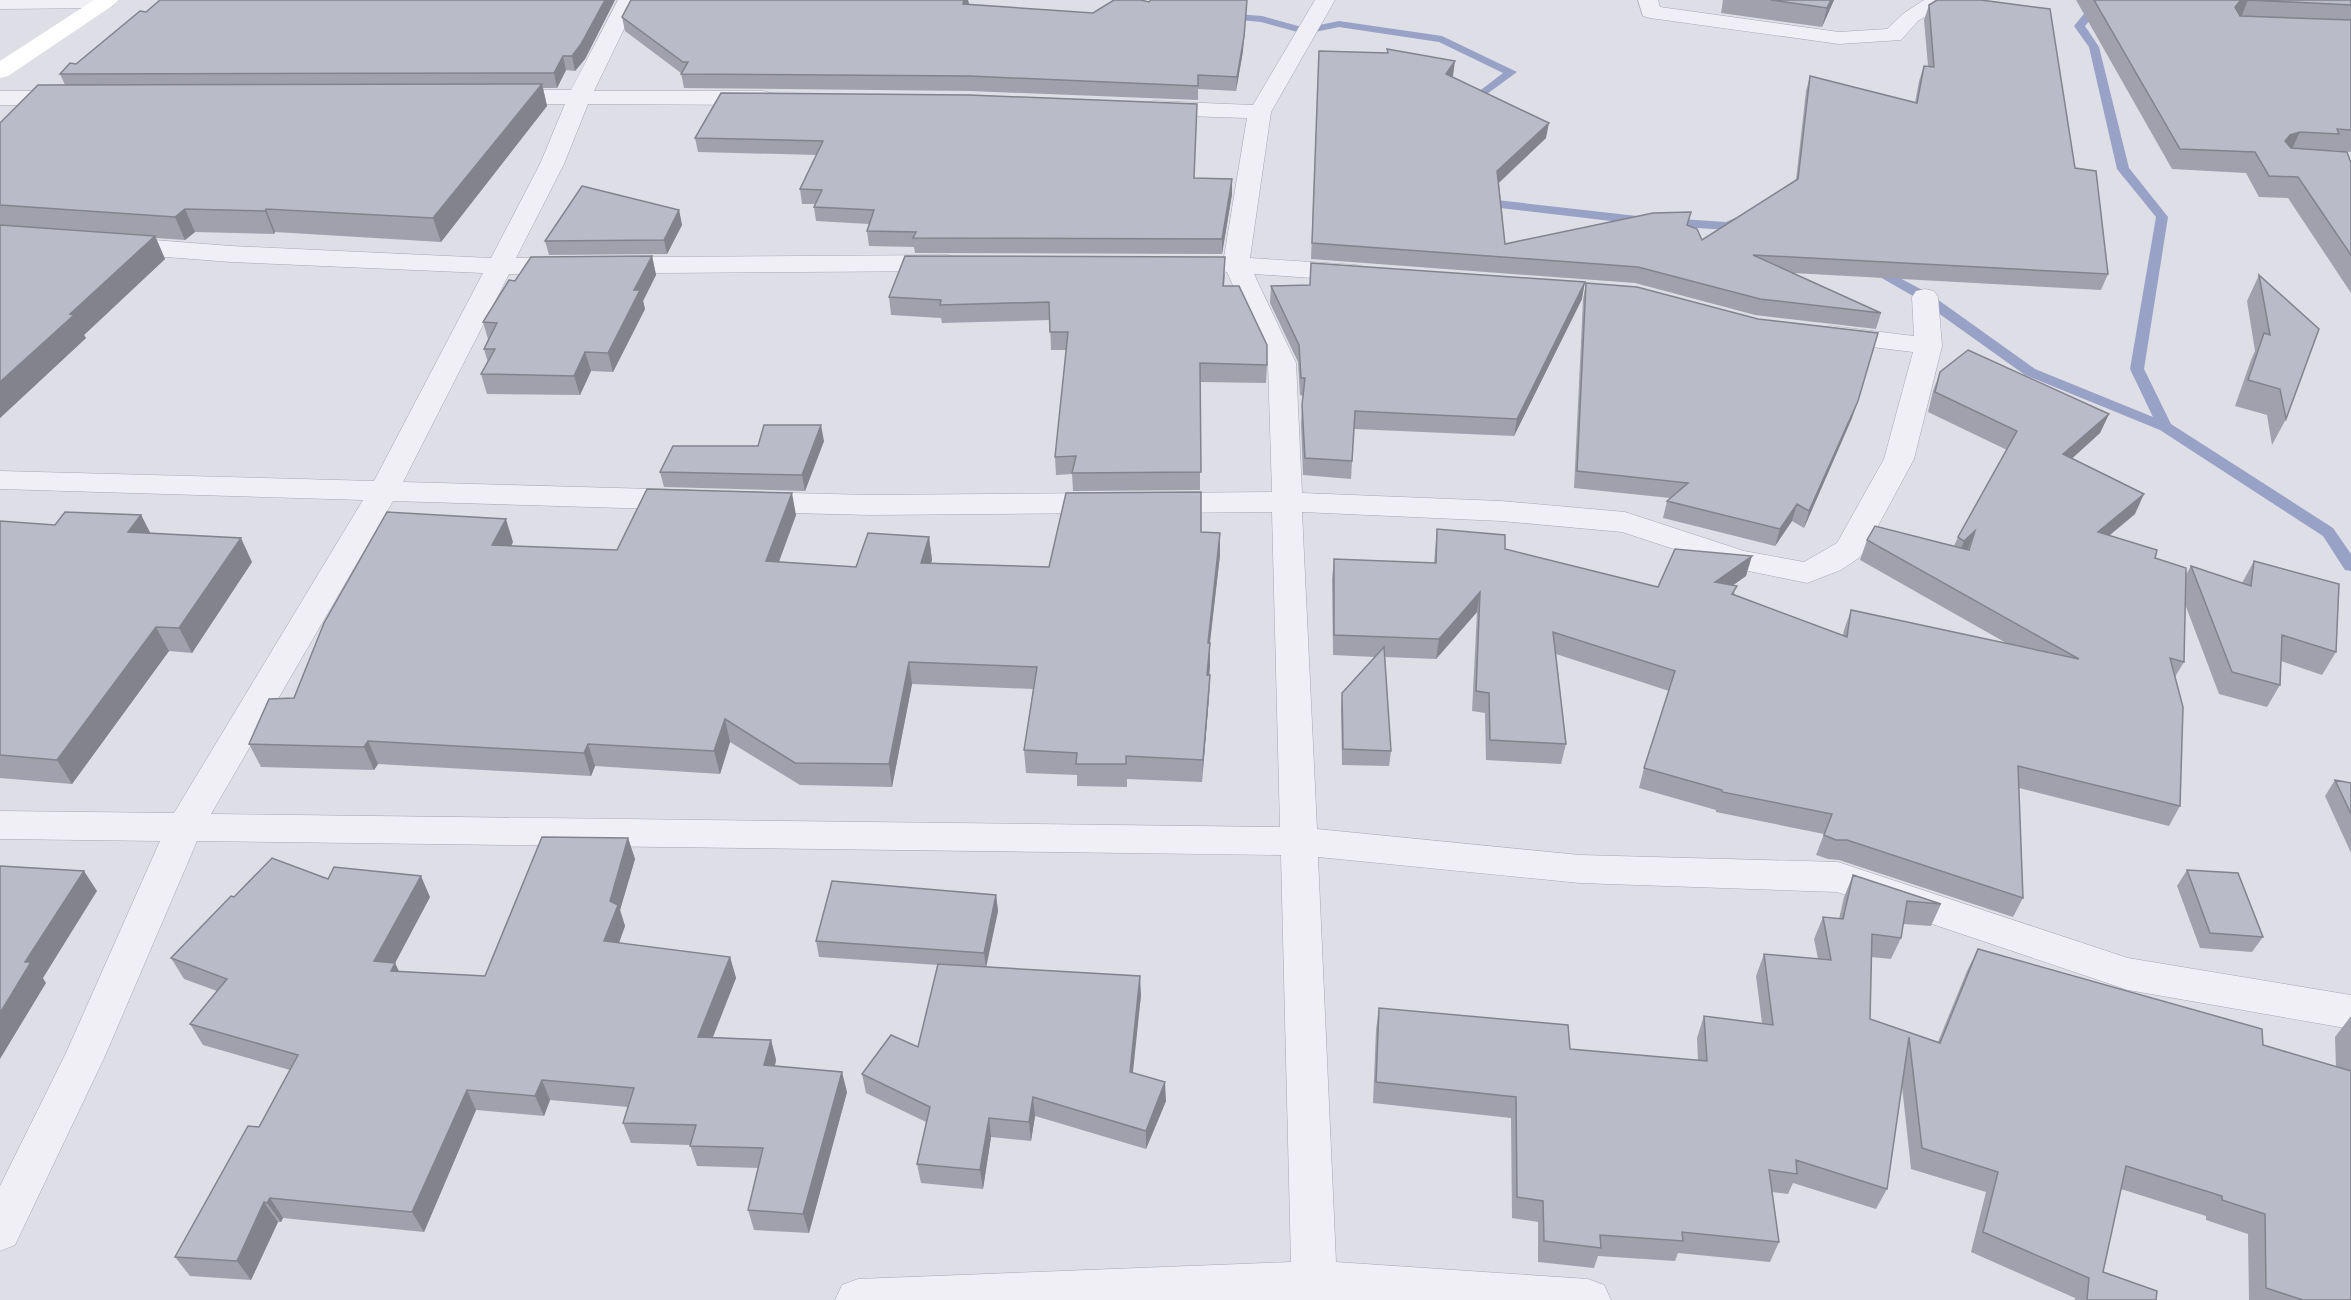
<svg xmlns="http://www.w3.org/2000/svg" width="2351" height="1300" font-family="'DejaVu Sans',sans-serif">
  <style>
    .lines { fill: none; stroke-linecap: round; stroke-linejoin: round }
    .stream { fill: #98a1c6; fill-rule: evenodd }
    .street-casing { stroke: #a6a7b3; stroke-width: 1 }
    .street { fill: #efeff5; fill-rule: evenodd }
    .secondary { fill: #fff; fill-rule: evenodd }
    .wall { fill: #a0a1ad }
    .shaded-wall { fill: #82838d }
    .building { fill: #babbc9; stroke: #82838d; stroke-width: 1.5 }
  </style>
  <rect width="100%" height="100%" fill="#dddee6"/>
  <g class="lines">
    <!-- stream -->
    <path class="stream" d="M2105,0H2124L2101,7L2085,26L2099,47L2129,168L2168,217L2144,369L2171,424L2333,528L2351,554V571L2345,570L2323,536L2160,430L2025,375L1920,300L1866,269L1872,265L1877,266L1930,294L2035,369L2153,417L2130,369L2156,217L2117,169L2089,47L2074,26L2093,3Z
      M1223,13L1262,16L1305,28L1339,21L1442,36L1517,72L1468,108L1464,107V103L1503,73L1439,42L1339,27L1305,34L1261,22L1219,18L1218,16Z
      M1479,198L1637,216L1726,222L1744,214L1750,218L1728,230L1637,224L1475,205L1473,202Z"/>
    <!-- street casing -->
    <g class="street-casing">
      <path id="street" d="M0,0H115L116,2L113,6L106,8L0,9Z
        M618,0H638L594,91H763L771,93L774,98L771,103L763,105L588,104L564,164L516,258L948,255L957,258L961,263L957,268L948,271L509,274L403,482L688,490L699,493L703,500L699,507L688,510L393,501L211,814L1280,827L1272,512L1156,513L1145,510L1141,503L1145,496L1156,493L1272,492L1268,363L1227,272L1210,269L1206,264L1210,259L1224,257L1247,118L1154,115L1146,113L1143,108L1146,103L1154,101L1253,105L1315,0H1335L1271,112L1250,258L1356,265L1365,267L1369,273L1365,279L1356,281L1254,274L1296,363L1302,493L1501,501L1625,512L1744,551L1804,562L1837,543L1884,459L1913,352L1831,342L1821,340L1817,334L1821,328L1831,326L1914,336L1912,297L1916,291L1925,289L1934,291L1938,297L1942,346L1914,459L1865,550L1860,557L1841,570L1807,583L1729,567L1622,532L1501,521L1302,512L1317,829L1580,855L1838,862L2128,958L2351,995V1029L2128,990L1837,892L1580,883L1318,857L1336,1262L1588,1279L1604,1285L1611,1300H835L842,1285L858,1279L1291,1262L1281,855L197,841L105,1056L15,1245L0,1251V1186L66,1053L160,841L0,839V811L174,813L363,500L0,489V471L374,481L483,273L231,262L115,253L106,250L102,245L106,240L115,237L231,246L491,258L540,164L565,104H500L492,102L489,97L492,92L500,90H571Z
        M1638,0H1658L1660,7L1839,32L1887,29L1904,13L1924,0H1948L1945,4L1918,21L1901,40L1839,44L1650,18L1643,16Z
        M0,91H70L78,93L81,98L78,103L70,105H0Z
        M748,492L871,495L1108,493L1119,496L1123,503L1119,510L1108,513L871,515L748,512L737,509L733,502L737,495Z"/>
    </g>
    <!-- street -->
    <use href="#street" class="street"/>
    <!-- secondary -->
    <path class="secondary" d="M94,0H118L115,4L8,76L0,78V61Z"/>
  </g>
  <!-- wall -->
  <path class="wall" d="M160,0H615L585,59L575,71L566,70L557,88H543L547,106L441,242L275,232L274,234L195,232L185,240L156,238L165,259L84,335L86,338L0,418V123L65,85L60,74L76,64L146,12Z
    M631,0H968L969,5L1243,51L1236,91L1198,89V100L970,91L684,88L681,73L625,31L622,17Z
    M1723,0H1834L1822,27L1721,13Z
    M2076,0H2351V152L2331,150L2330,151L2351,163V293L2288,198L2259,197L2246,173L2172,169Z
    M1929,5L2075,168L2108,274L2101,290L1793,273L1881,313L1876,329L1755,315L1635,283L1311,259L1319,51L1387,53V49L1453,76L1452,77L1546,138L1499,183L1505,244L1688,225L1702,240L1796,180L1806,91L1810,76L1915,103L1919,81L1924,66H1928L1924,20Z
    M721,93L1194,178L1232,194L1222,254L915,253L914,247L869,246L867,231L869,224L816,221L814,207L815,204H802L800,189L817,155L698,152L695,138Z
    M679,210L682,225L667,254L549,255L545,241Z
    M652,256L656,275L643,301L645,309L613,372L591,371L580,395L487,394L481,374L488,363L484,349L488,339L483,322L515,281Z
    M1225,274L1224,286L1267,365L1266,383L1200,382V490L1073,491L1072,474L1056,475L1055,457L1066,350H1051L1050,320L942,323L941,318L891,315L889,297Z
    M2259,275L2286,419L2272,445L2267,415L2235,406L2251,360L2255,351L2247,301Z
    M1586,283L1852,418L1804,528L1792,521L1775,546L1663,518L1667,501L1670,498L1574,488L1583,300Z
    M1271,286L1582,299L1514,436L1354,429L1351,479L1303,475L1301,423L1303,396L1300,395L1298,362L1270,303Z
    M1940,372L2109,414L2100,433L2072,458L2135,514L2109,536L2155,558L2185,576L2191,566L2242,583L2254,561L2336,652L2322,675L2281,661L2280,685L2267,707L2219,694L2185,604L2184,662L2175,677L2180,806L2169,826L2019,788L2023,898L2013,917L1839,860L1828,859L1816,855L1824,834L1716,812V810L1639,788L1644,768L1669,691L1556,654L1566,744L1561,764L1486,760L1485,713L1472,711L1477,612L1436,659L1385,657L1391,751L1389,766L1342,765L1341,709L1342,693L1375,657L1333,655L1332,579L1334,559L1434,563L1437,529L1505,549L1658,587L1746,576L1732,585L1735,595L1843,635L1844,630L1851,610L2008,644L1860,560L1867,540L1954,546L1958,537L2007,450L1928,412L1933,391Z
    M824,441L805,491L664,487L660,472L758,446Z
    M141,515L150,533L252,562L192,653L169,651L72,784L0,778V521L55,525Z
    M796,515L779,562L856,567L929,537L932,560L931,563L1049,567L1201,532L1220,555L1210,643L1209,697L1202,782L1127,779V787L1077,786V775L1026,773L1024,750L1033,689L912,684L892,787L800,785L730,742L720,774L595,766L591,776L378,764L374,770L261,767L249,744L294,698L513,542L511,546L617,550Z
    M2335,780L2351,783V853L2325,796Z
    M628,838L635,859L620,910L625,926L619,943L730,957L736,978L713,1037L771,1040L776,1060L775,1066L847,1092L809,1233L754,1230L748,1210L758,1168L697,1166L690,1145L631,1143L623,1123L628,1107L550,1100L544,1116L476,1110L424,1232L283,1218L281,1222H278L251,1280L190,1276L175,1257L259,1127L290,1070L203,1045L190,1024L217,991L184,979L171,958L234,897L328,879L430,897L395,963L399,972L485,976Z
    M2187,870L2263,937L2252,952L2200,948L2177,886Z
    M1853,875L1941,904L1931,926L1903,924L1901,938L1891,959L1871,957L1870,1019L1938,1042L1967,971L1978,949L2263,1045L2336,1067L2335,1037L2351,1016V1300H2249L2248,1234L2206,1220V1216L2121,1189L2103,1272L2156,1300H2075V1298L1971,1252L1986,1192L1911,1169L1902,1086L1887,1189L1876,1209L1793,1183L1788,1194L1772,1192L1779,1242L1770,1262L1678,1253L1675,1261L1598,1256L1594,1268L1538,1262V1222L1512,1218L1511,1118L1373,1103L1376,1030L1379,1008L1570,1049L1698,1061L1697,1038L1704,1016L1762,1023L1756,976L1764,954L1818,959L1814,939L1823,917L1839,919L1844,897Z
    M996,895L998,911L986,966L1141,995L1132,1073L1166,1101L1146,1149L1035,1116L1031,1141L991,1137L983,1189L921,1183L917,1164L926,1122L866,1093L862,1074L918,1047L938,965L819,957L816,941Z"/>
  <!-- shaded-wall -->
  <path class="shaded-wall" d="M605,0H615L585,59L575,71L572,56Z
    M964,0H968L969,4H963Z
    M1247,0L1243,51L1236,91L1237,77Z
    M1831,0H1834L1822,27L1827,8Z
    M2248,0L2240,20L2235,7L2240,1Z
    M563,56L566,70L557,88L554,73Z
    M1455,61L1453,76L1444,89L1446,74Z
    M542,84L547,106L441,242L433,218Z
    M1549,123L1546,138L1495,186L1497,171Z
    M2300,132L2290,153L2285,141L2290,135Z
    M1232,179V194L1222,254V239Z
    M185,209L195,232L185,240L175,217Z
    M266,209L275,232L274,234L265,211Z
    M679,210L682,225L667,254L664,240Z
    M155,236L165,259L84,335L86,338L0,418V382L70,314Z
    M652,256L656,275L643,301L645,309L613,372L608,353L634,290Z
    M1585,282L1582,299L1514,436L1517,419Z
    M585,352L591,371L580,395L574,376Z
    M1858,401L1852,418L1804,528L1809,511Z
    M2109,414L2100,433L2055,474L2063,454Z
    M821,425L824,441L805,491L802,475Z
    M792,493L796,515L771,583L766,561Z
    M2144,494L2135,514L2089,552L2098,532Z
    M1797,504L1792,521L1775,546L1780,529Z
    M141,515L154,540L128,532Z
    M506,519L513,542L500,567L492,545Z
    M1975,531L1967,551L1956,561L1964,541Z
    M1220,533V555L1207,666L1208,643Z
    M929,537L932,560L924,585L921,563Z
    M241,538L252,562L192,653L179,628Z
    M1752,556L1746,576L1710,602L1715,582Z
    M1480,592L1477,612L1436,659L1439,639Z
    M156,627L169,651L72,784L57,760Z
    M1210,643V666L1207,697V675Z
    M909,662L912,684L892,787L889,764Z
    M1210,675L1209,697L1202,782L1203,760Z
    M725,719L730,742L720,774L714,751Z
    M368,741L378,764L374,770L364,747Z
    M588,744L595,766L591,776L584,753Z
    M628,838L635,859L620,910L625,926L612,962L604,941L610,901Z
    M84,871L97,891L43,978L46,983L0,1059V1013L25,962Z
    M421,876L430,897L395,963L405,984L391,971L374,961Z
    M996,895L998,911L986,968L984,953Z
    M730,957L736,978L705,1057L698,1037Z
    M1140,976L1141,995L1131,1091L1130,1072Z
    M771,1040L776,1060L770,1085L764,1065Z
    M842,1072L847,1092L809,1233L803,1214Z
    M542,1080L550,1100L544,1116L535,1096Z
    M1165,1082L1166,1101L1146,1149V1131Z
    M467,1090L476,1110L424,1232L412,1212Z
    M1033,1097L1035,1116L1031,1141L1029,1122Z
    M989,1118L991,1137L983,1189L980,1170Z
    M270,1198L283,1218L281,1222L267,1203Z
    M264,1202L278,1222L251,1280L237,1261Z"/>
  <!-- building -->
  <path class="building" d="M160,0H605L581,44L572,56H563L554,73L60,74L70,63L76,64L140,11L146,12Z
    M631,0H964L963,4L1093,13L1114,0H1141L1149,2L1151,0H1247L1244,37L1237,77L1198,75V86L969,76L681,74L688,62H683L622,17Z
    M1771,0H1831L1827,8Z
    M1937,0H1981L2050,9L2075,168L2096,171L2108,274L1753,255L1881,313L1760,299L1638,267L1312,243L1319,51L1388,53L1387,49L1455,61L1446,74L1549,123L1497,171L1505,244L1653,213L1691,212L1687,225L1697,229L1702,240L1798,179L1810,76L1917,103L1924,66L1934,67L1929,5Z
    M2094,0H2351V5L2248,0L2240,1L2235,7L2240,16L2351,20V130L2337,129L2339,134L2300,132L2290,135L2285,141L2291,148L2347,152L2351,163V255L2298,177L2269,176L2255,152L2180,149Z
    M542,84L433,218L266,209L265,211L185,209L175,217L0,205V123L38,85Z
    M721,93L969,95L1197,104L1194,178L1232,179L1222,239L913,238L916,232L867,231L874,210L814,207L822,190L800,189L823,141L695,138Z
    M582,186L679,210L664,240L545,241Z
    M0,225L155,236L70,314L74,315L0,382Z
    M652,256L634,290H640L608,353L585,352L574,376L481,374L495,349H484L497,323L483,322L509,280L515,281L531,257Z
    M905,256L1225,257L1223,286H1239L1267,345V365L1200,363L1201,472L1072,473L1076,456L1055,457L1068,332H1050L1049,302L940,305L941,300L889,297Z
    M1311,263L1585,282L1517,419L1355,411L1352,461L1305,458L1302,405L1305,378H1301L1299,345L1271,286L1310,285Z
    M2259,275L2319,329L2286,419L2280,389L2248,380L2264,333L2270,335Z
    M1586,283L1637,287L1758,319L1878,333L1858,401L1809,511L1797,504L1780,529L1667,501L1688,483L1577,471Z
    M1968,350L2109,414L2063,454L2144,494L2098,532L2157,550L2155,558L2186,568L2184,662L2170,658L2183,707L2180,806L2018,766L2023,898L1847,840H1836L1824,835L1832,814L1722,792V790L1644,768L1675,671L1553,632L1566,744L1490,740L1489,693L1476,691L1480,592L1439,639L1334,635V559L1436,563L1437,529L1505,535V549L1658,587L1675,549L1752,556L1715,582L1737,586L1732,594L1847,637L1851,610L2079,659L1867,540L1875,526L1969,550L1975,531L1964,541L1958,537L2017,431L1935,392L1940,372Z
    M764,425H821L802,475L660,472L673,446H758Z
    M647,489L792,493L766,561L856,567L868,533L929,537L921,563L1049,567L1066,493L1201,492V532L1220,533L1208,643H1210L1207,675H1210L1203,760L1126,756V764H1076L1077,753L1024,750L1037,667L909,662L889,764L795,763L725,719L714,751L588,744L584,753L368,741L364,747L249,744L269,699L294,698L324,623L387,512L506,519L492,545L617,550Z
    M65,512L141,515L128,532L241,538L179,628L156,627L57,760L0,755V521L55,525Z
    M2254,561L2339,584L2336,652L2282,635L2280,685L2232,672L2191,566L2251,586Z
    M1384,647L1391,751L1343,749L1342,693Z
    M2335,780L2351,783V814Z
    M542,837L628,838L610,901L618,905L604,941L730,957L698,1037L771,1040L764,1065L842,1072L803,1214L748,1210L763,1148L690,1146L696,1125L623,1123L634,1088L542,1080L535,1096L467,1090L412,1212L270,1198L267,1203L264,1202L237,1261L175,1257L248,1126L259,1127L298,1055L190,1024L227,979L171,958L231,896L234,897L272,858L328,879L334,867L421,876L374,961L395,963L391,971L485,976Z
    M0,866L84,871L25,962H31L0,1013Z
    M2187,870L2238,873L2263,937L2210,933Z
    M1853,875L1941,904L1907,901L1901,938L1872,934L1870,1019L1940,1043L1978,949L2262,1029L2263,1045L2351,1071V1300H2303L2266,1288L2265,1214L2222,1200V1196L2126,1166L2103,1272L2157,1291L2156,1300H2087L2089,1278L1983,1232L1998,1172L1922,1148L1909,1037L1887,1189L1796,1160L1797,1174L1769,1170L1779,1242L1682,1232L1683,1241L1600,1235L1601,1248L1544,1241L1543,1201L1517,1197L1516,1097L1376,1082L1379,1008L1568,1025L1570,1049L1707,1061L1704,1016L1773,1025L1764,954L1831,960L1823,917L1843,919Z
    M832,881L996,895L984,953L816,941Z
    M938,964L1140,976L1130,1072L1165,1082L1146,1131L1033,1097L1029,1122L989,1118L980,1170L917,1164L930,1107L862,1074L891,1035L918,1047Z"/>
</svg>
